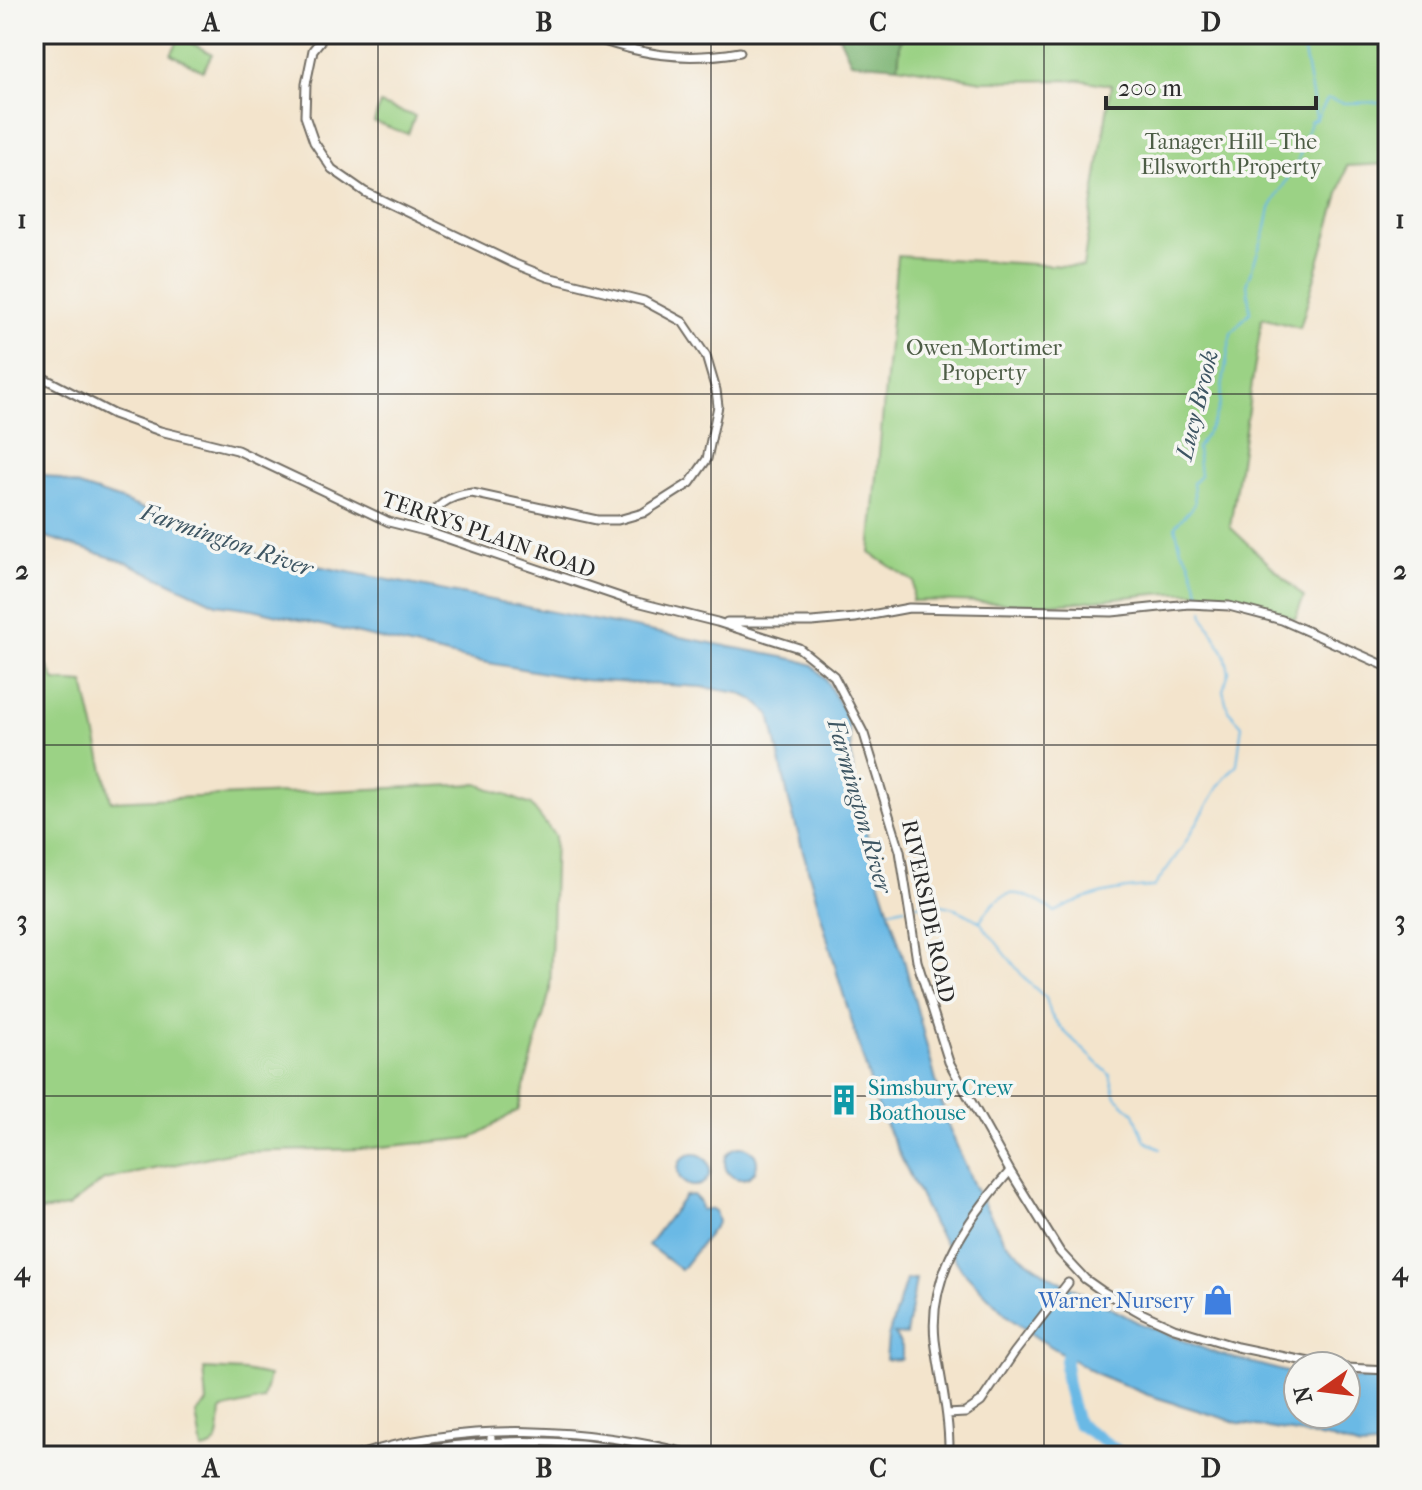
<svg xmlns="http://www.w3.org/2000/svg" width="1422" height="1490" font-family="'IM FELL French Canon',serif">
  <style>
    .green { fill: #9bd285; stroke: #637e58; stroke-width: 2 }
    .forest { fill: #7cb472; stroke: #54704e; stroke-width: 2 }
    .water { fill: #6ab9e5; stroke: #4a7288; stroke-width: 2 }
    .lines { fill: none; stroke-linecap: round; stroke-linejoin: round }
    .stream { stroke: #6ab9e5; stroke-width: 2 }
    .river { stroke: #6ab9e5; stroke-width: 12 }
    .minor-casing { stroke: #716c63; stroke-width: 11 }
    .minor { stroke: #fff; stroke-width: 7 }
    .grid { fill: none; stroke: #2b2b2b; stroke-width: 2; stroke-opacity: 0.55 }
    .labels { text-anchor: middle; stroke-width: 7; stroke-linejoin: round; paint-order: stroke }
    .park-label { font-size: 22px; fill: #4d5d46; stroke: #f6f6f2 }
    .street-label { font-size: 22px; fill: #2b2b2b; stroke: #f6f6f2 }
    .culture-label { font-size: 22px; fill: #0d838f; stroke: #f6f6f2; text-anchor: start }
    .shop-label { font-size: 22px; fill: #366cbe; stroke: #f6f6f2; text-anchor: end }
    .water-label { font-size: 24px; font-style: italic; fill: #3e5663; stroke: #f6f6f2 }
    .neatline { fill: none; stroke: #2b2b2b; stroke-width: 3 }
    .grid-label { font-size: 26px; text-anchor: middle; font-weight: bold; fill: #2b2b2b }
  </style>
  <rect width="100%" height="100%" fill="#f6f6f2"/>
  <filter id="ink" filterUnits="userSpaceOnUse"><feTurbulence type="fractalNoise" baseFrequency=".0125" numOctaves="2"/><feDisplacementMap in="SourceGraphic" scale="16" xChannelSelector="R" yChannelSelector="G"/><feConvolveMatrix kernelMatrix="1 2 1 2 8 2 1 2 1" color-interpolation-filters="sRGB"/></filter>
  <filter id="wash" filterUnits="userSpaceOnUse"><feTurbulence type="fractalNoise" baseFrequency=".006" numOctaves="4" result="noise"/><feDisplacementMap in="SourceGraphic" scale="32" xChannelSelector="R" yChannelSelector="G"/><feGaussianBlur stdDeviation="1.8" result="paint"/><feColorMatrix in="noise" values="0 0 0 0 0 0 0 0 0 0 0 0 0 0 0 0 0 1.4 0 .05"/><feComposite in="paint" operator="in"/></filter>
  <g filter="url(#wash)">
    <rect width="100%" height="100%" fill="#f3e4cc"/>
    <!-- green -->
    <path class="green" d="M901,34H1388V164L1347,166L1300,328L1262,318L1230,527L1304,597L1295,619C1268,608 1241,597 1213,594C1155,588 1098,604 1041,604C998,605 955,598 912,601L914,582L870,553L897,256L1083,267L1111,85L1080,80L982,81L898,66Z
      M180,37L212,54L203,71L171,54Z
      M380,104L415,116L408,134L374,122Z
      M34,641L55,681L84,683L111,801L478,784L531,805L555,836L550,991L518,1110L472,1138L361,1149L232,1152L104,1180L68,1207L34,1212Z
      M204,1369L244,1371L269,1376L263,1400L221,1410C219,1426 223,1448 202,1450L196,1414L207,1403Z"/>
    <!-- forest -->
    <path class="forest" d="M838,34H901L898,66L851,62Z"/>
    <!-- water -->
    <path class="water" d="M34,471L121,500L256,554L798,660L813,665L826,680L848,719L853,771L871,854L903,956L947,1123L974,1186L1004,1240L1021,1256L1048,1275L1139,1323L1215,1353L1298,1375V1414H1346V1379H1388V1446L1360,1448L1332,1439L1239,1423L1148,1395L1097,1374L1037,1338L1007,1316L962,1270L934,1226L879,1111L839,980L789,801L770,714L754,700L739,693L702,687L583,680L461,658L253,609L216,604L128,563L34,533Z
      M725 1163a16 16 0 1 1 32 0a16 16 0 1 1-32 0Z
      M678 1170a16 16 0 1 1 32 0a16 16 0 1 1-32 0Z
      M693,1195L700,1202L701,1210L711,1209L715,1211L718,1222L681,1270L648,1245L685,1196Z
      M916,1279L906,1335L894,1334L902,1347V1359L886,1360L888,1337L906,1280Z"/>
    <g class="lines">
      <!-- stream -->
      <path class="stream" d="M1261,34C1270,43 1290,43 1304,52L1316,117
        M1202,600L1189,560L1181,549L1175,526L1195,504L1193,483L1200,476L1197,448L1213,423L1219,407L1231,333L1250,312L1247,282L1265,232L1270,208L1298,161L1310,122L1316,119L1327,100L1329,99L1344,103L1388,102
        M916,905C941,900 959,909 980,922C1003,883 1020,889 1055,912C1087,895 1117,888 1154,887L1182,848L1220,784L1237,764L1242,725L1228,710L1223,690L1229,672L1225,654L1204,617L1203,610
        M891,910L905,907
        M980,922L1026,980L1046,998L1051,1015L1064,1031L1110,1075L1116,1097L1134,1113L1145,1141L1160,1149"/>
      <!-- river -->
      <path class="river" d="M1071,1342C1059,1372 1069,1393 1077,1423L1121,1453L1133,1456"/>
    </g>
  </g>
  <g filter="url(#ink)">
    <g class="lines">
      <!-- minor casing -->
      <g class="minor-casing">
        <path id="minor" d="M326,34L313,50L306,84L305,116L314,142L332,169L365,192L515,264L547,277L644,301L683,322L706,356L716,390L718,406L707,459L690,483L643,513L618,520H597L472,493C447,496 431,507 425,531
          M584,34C640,55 682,62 740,52
          M34,373L113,414L160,431L237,450L389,522L425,531L629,600L717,622L799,648L834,676L864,734L900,851L917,961L949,1062L1010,1171L1060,1252L1085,1279L1102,1291L1141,1313L1174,1328L1237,1347L1329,1366
          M727,622H812L855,618L909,608L1112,612L1189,604L1229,606L1282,620L1388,667
          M1346,1368L1388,1370
          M947,1414L965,1413L981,1402L1014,1353L1068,1283
          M356,1456C467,1420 587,1427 699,1456
          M389,1456C452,1443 517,1438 581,1444C607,1447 634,1452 661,1456
          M491,1456V1438
          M949,1456C950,1416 940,1379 935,1340C928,1274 968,1219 1010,1171"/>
      </g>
      <!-- minor -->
      <use href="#minor" class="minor"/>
    </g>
  </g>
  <!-- grid -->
  <path class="grid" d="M378,34V1456M711,34V1456M1044,34V1456M34,394H1388M34,745H1388M34,1096H1388"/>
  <!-- icons -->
  <defs>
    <g id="building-bare" transform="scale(2.4)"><path d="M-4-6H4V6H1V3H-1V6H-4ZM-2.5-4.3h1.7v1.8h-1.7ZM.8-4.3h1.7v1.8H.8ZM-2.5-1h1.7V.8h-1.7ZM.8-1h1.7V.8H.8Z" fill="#0f9aa8" stroke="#f6f6f2" stroke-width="2.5" paint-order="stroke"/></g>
    <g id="shop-bare" transform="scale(2.4)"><path d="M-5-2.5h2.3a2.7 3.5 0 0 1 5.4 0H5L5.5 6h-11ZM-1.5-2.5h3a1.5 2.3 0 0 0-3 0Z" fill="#3f7fe0" stroke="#f6f6f2" stroke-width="2.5" paint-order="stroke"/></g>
  </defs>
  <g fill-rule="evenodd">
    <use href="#building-bare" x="844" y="1100"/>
    <use href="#shop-bare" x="1218" y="1300"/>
  </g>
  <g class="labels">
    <!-- park labels -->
    <g class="park-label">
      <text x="1231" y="149">Tanager Hill - The<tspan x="1231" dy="25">Ellsworth Property</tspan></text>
      <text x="984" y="355">Owen-Mortimer<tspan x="984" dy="25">Property</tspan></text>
    </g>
    <!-- street labels -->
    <g class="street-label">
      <text transform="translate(489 534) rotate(19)" y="8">TERRYS PLAIN ROAD</text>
      <text transform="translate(929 911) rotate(78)" y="8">RIVERSIDE ROAD</text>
    </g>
    <!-- culture labels -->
    <g class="culture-label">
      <text x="868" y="1095">Simsbury Crew<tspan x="868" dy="25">Boathouse</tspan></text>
    </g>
    <!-- shop labels -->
    <g class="shop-label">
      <text x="1194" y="1308">Warner Nursery</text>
    </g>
    <!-- water labels -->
    <g class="water-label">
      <text transform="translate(1197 405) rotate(-76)" y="8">Lucy Brook</text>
      <text transform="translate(227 540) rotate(19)" y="8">Farmington River</text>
      <text transform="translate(860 806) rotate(74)" y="8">Farmington River</text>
    </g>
  </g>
  <!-- margin -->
  <rect width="1422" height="1490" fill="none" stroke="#f6f6f2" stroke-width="88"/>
  <!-- north arrow -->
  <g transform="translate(1322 1390) rotate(256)"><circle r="38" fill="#f6f6f2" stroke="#a5a5a2" stroke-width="2"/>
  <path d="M0-6L14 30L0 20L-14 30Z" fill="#c8321e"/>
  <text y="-12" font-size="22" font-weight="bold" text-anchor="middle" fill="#2b2b2b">N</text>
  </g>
  <!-- scale -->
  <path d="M1106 96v12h210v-12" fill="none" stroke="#2b2b2b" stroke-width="4"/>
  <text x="1118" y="96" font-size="24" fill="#2b2b2b" stroke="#f6f6f2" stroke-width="6" paint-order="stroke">200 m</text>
  <rect x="44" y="44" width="1334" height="1402" class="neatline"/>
  <g class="grid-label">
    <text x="211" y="31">A</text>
    <text x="544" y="31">B</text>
    <text x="878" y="31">C</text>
    <text x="1211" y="31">D</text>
    <text x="22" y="228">1</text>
    <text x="1400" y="228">1</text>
    <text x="22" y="579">2</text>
    <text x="1400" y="579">2</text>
    <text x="22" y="929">3</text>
    <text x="1400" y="929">3</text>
    <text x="22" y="1280">4</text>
    <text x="1400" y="1280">4</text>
    <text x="211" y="1477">A</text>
    <text x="544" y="1477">B</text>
    <text x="878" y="1477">C</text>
    <text x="1211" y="1477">D</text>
  </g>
</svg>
